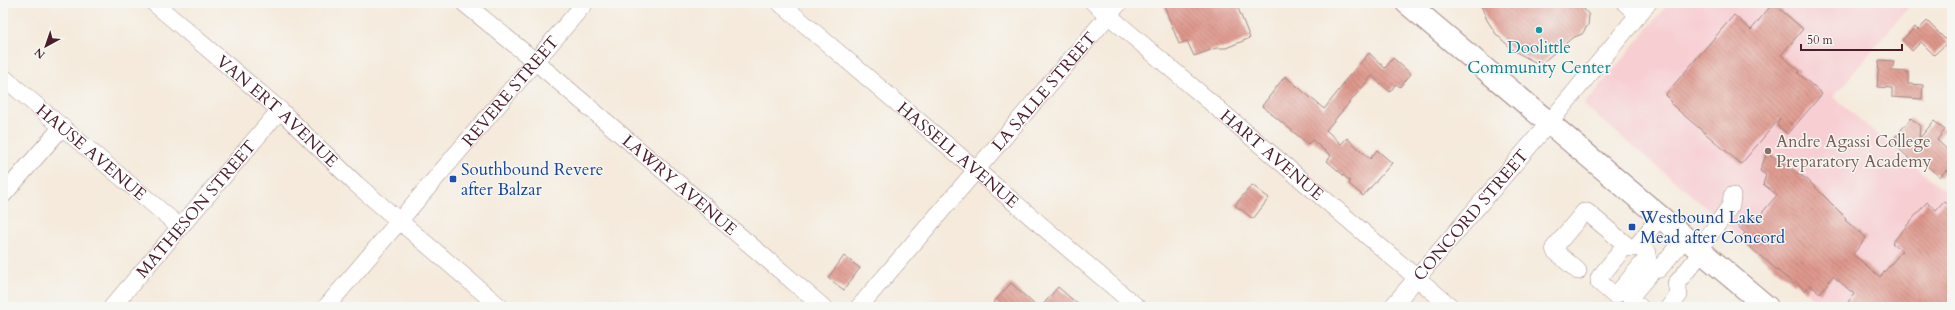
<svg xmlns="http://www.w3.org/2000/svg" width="1955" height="310" font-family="Cardo,serif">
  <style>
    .built { fill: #f7cfd3 }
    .building { fill: url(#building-back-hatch) }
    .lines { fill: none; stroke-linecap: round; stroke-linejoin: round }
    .minor-casing { stroke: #a08483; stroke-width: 18 }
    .major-casing { stroke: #a08483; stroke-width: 24 }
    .minor { stroke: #fff; stroke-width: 17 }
    .major { stroke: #fff; stroke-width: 22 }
    .culture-dot { fill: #0f9aa8; stroke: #f6f6f2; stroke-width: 1.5 }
    .education-dot { fill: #8d6e63; stroke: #f6f6f2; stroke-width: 1.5 }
    .transit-dot { fill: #1a4fb4; stroke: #f6f6f2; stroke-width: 1.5 }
    .labels { text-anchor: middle; stroke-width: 3; stroke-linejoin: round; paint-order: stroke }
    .culture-label { font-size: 17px; fill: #0d838f; stroke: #f6f6f2 }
    .street-label { font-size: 17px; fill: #4a1f2b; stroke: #f6f6f2 }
    .education-label { font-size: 17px; fill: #785e54; stroke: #f6f6f2; text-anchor: start }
    .transit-label { font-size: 17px; fill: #164399; stroke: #f6f6f2; text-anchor: start }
  </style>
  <defs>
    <pattern id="building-back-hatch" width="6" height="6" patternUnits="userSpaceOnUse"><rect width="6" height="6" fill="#de978c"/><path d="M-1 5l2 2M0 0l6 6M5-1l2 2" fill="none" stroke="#b67b73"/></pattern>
  </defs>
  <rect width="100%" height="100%" fill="#f6f6f2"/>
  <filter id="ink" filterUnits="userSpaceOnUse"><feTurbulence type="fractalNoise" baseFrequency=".025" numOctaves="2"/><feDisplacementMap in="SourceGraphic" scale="8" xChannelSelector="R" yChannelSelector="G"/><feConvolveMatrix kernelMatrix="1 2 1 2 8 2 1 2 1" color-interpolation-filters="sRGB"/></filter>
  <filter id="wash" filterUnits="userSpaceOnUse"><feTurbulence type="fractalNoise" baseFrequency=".012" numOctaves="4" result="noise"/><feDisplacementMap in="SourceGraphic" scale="16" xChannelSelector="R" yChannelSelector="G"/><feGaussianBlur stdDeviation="0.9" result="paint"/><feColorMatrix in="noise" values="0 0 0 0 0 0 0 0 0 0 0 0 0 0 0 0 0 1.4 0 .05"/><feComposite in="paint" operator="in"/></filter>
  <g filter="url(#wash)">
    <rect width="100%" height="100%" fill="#f5eadb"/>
    <!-- built -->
    <path class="built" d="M1669,3H1912L1833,97L1952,197V307H1824L1584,105Z"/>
    <g id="blocks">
      <!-- building -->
      <path class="building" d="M1163,3H1236L1250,38L1226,48H1216L1194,56L1187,41L1179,44Z
        M1480,3H1588L1584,9L1589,15L1588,25L1582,34L1572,38L1543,62H1535L1514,51L1496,34L1487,20Z
        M1773,3L1803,29L1781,55L1800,71L1798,73L1822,94L1788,134L1777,126L1780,118L1741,164L1671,104L1672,102L1665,95L1734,15L1751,30Z
        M1927,21L1948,42L1934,55L1921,42L1912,51L1902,40L1915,27L1918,30Z
        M1369,53L1385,68L1393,58L1411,74L1400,87L1396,84L1390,92L1372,76L1326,130L1341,144L1347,138L1370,159L1377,150L1392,163L1363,196L1349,184L1350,181L1327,161L1331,156L1312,140L1308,144L1262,106L1285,76L1324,109L1344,84L1343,83Z
        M1879,60L1894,61L1892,71L1908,72V84L1923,85L1922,99L1892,97V88L1877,87Z
        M1911,118L1920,126L1919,139L1934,121L1945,130L1937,140L1952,154V176L1946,170L1940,177L1920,160L1916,164L1891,142Z
        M1767,152L1808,180L1846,218L1845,220L1866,238L1853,254L1880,277L1902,251L1892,243L1927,202L1936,210L1944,201L1952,208V307H1854L1848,302L1854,294L1833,276L1820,293L1810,285L1805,291L1796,282L1794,284L1740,239L1745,233L1738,226L1749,214L1756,220L1777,195L1763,184L1766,175L1760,171Z
        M1252,185L1269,198L1253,219L1235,205Z
        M844,256L860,268L844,290L828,278Z
        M1011,283L1037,307H1000L994,302Z
        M1058,287L1081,307H1041Z"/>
    </g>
  </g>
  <g filter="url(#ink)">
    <use href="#blocks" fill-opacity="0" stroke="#a08483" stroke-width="1"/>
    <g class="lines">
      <!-- minor casing -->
      <g class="minor-casing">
        <g id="minor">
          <path id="s1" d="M154,3L280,110L356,184L500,307"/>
          <path id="s2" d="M464,3L536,62L823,307"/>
          <path id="s3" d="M780,3L1137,307"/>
          <path id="s4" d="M1094,3L1451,307"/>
          <path d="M1625,3L1638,15"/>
          <path id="s5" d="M3,77L180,227"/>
          <path d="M3,195L62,127"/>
          <path d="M1626,245L1599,278V282L1614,295L1617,294L1648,257V253L1638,245"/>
          <path d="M1699,250L1731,205L1732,196"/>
          <path d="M1578,271L1555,251L1554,248L1584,212H1587L1630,248H1635L1660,217"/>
          <path id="s6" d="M112,307L280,110"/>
          <path id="s7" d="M326,307L585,3"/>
          <path id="s8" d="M859,307L1119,3"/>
          <path id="s9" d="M1392,307L1549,123L1648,3"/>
          <path d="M1640,307L1633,302L1631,296L1653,270L1659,269L1685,238"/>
          <path d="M1669,307L1679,295L1676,284L1702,252"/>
        </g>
      </g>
      <!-- major casing -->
      <g class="major-casing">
        <path id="major" d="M1407,3L1767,307"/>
      </g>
      <!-- minor -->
      <use href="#minor" class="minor"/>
      <!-- major -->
      <use href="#major" class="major"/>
    </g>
  </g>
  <!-- markers -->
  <circle class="culture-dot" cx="1539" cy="30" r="4"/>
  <circle class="education-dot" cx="1768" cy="151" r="4"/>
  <g class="transit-dot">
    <rect x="449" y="175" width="8" height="8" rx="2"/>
    <rect x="1628" y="223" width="8" height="8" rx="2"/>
  </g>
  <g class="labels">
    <!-- culture labels -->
    <g class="culture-label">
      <text x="1539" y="53">Doolittle<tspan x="1539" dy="20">Community Center</tspan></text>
    </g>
    <!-- street labels -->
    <g class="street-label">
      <text dy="6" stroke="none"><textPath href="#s7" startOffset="284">REVERE STREET</textPath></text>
      <text dy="6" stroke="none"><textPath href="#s8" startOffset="284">LA SALLE STREET</textPath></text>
      <text dy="6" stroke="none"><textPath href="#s1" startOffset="164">VAN ERT AVENUE</textPath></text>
      <text dy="6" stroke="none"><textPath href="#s5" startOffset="116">HAUSE AVENUE</textPath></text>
      <text dy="6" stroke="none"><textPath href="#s3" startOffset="234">HASSELL AVENUE</textPath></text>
      <text dy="6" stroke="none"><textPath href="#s4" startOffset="234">HART AVENUE</textPath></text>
      <text dy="6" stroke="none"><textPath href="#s2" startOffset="282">LAWRY AVENUE</textPath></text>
      <text dy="6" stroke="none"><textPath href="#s6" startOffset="129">MATHESON STREET</textPath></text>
      <text dy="6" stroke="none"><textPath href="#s9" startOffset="121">CONCORD STREET</textPath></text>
    </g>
    <!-- education labels -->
    <g class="education-label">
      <text x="1776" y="147">Andre Agassi College<tspan x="1776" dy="20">Preparatory Academy</tspan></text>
    </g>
    <!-- transit labels -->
    <g class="transit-label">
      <text x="461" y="175">Southbound Revere<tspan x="461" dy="20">after Balzar</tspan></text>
      <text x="1640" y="223">Westbound Lake<tspan x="1640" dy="20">Mead after Concord</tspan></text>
    </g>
  </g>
  <!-- margin -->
  <rect width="1955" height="310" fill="none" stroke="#f6f6f2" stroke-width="16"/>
  <!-- north arrow -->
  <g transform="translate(46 46) rotate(220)" stroke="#f6f6f2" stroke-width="3" paint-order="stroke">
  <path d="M0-3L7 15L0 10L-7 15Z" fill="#4a1f2b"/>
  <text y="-6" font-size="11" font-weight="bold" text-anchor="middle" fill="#4a1f2b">N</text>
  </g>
  <!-- scale -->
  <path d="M1801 44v6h101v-6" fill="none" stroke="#4a1f2b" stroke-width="2"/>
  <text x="1807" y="44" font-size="12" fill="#4a1f2b" stroke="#f6f6f2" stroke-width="3" paint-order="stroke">50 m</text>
</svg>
